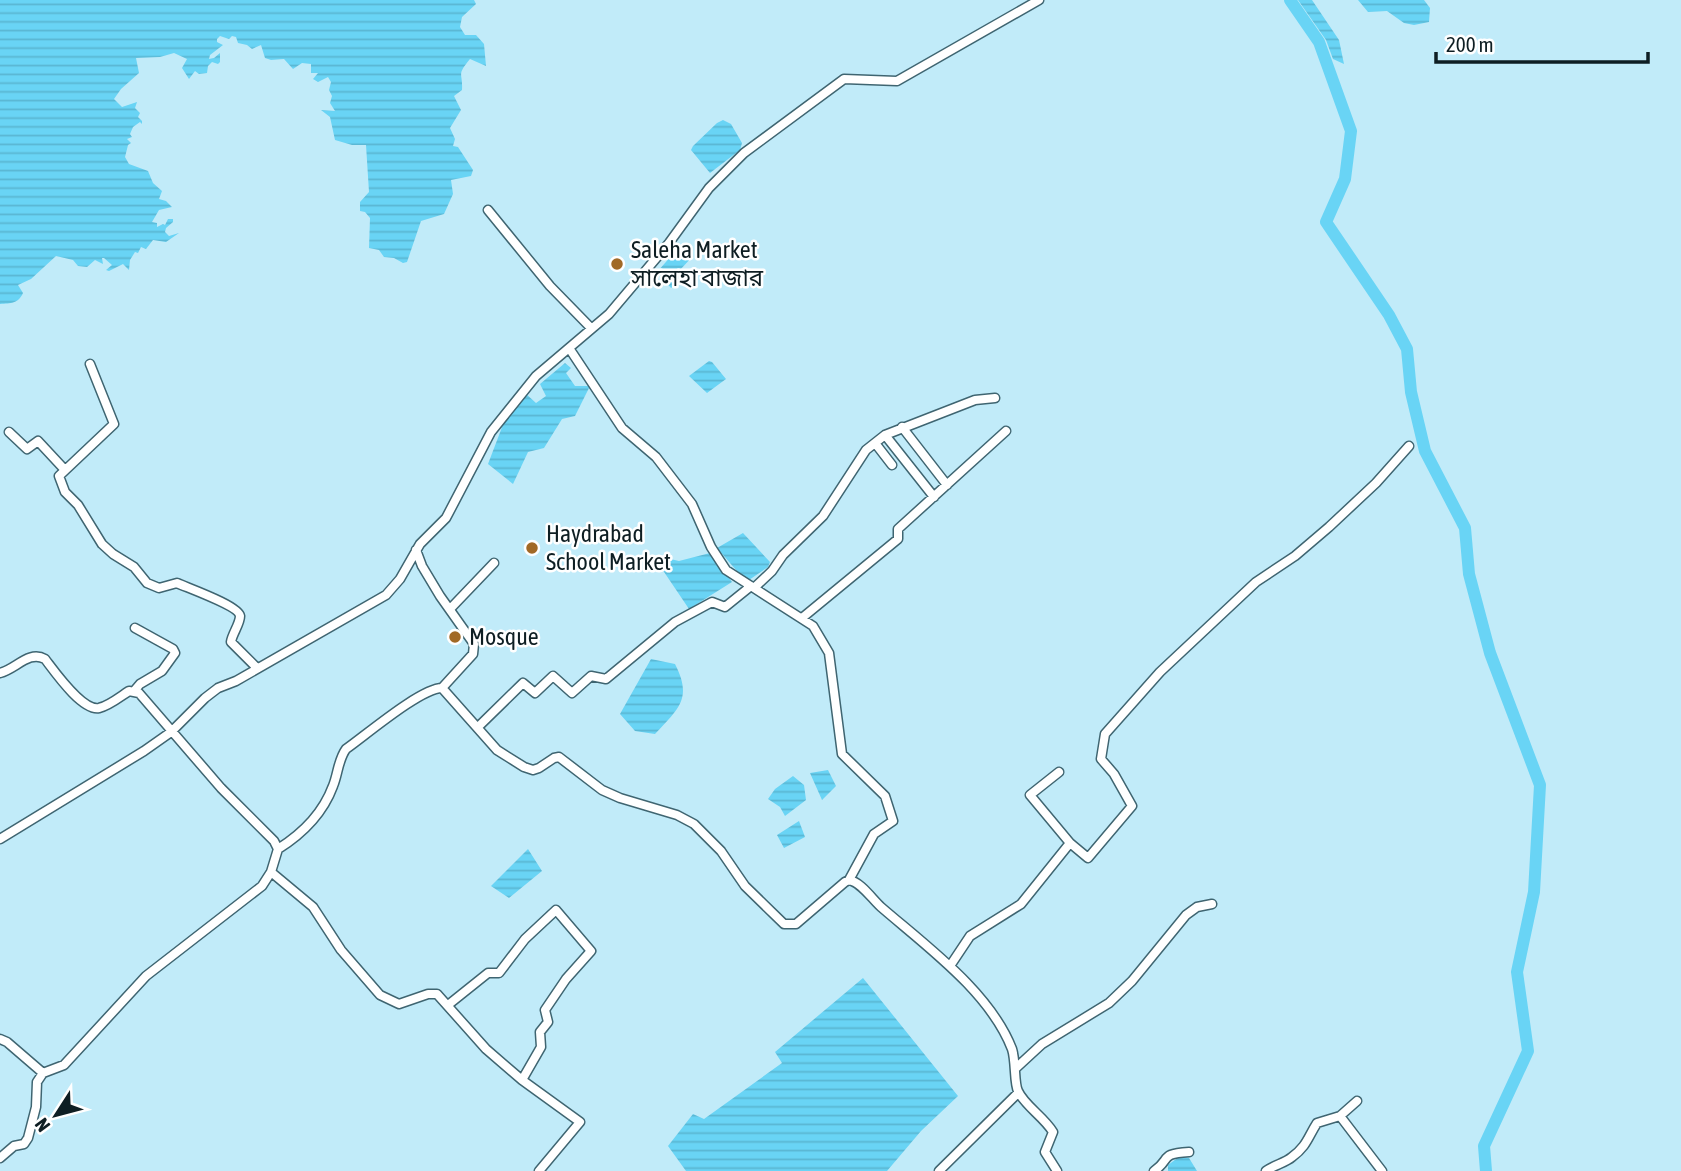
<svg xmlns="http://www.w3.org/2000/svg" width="1681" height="1171" font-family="'Asap Condensed','Noto Sans Bengali',sans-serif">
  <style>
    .water { fill: url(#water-rules) }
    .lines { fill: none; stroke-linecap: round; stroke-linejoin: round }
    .river { stroke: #69d4f5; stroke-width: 12 }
    .minor-casing { stroke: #3f6571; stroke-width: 11 }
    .minor { stroke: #fff; stroke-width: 8 }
    .poi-dot { fill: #a16926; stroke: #fff; stroke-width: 2.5 }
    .labels { text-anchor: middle; stroke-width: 5; stroke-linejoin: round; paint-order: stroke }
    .poi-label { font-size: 24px; fill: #0e1e23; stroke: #fff; text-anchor: start }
  </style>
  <defs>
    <pattern id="water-rules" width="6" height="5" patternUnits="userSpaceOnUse" patternTransform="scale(1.75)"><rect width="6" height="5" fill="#69d4f5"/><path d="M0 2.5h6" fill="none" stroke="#5ab6d2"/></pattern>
  </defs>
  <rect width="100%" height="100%" fill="#c1ebf9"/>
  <!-- water -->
  <path class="water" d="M0,0H474L476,4L462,17L460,27L465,35H476L484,44L486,66L470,59C456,76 463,72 462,90L454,96L461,110L450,128L455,139L453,146L458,147L473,170L471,176L451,180L453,194L444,214L421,221L407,262L403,263L394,258L384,257L379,250L369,248L370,218L365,212L360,211V202L369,192L366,145H352L335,140L330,117L321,110L335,111L330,103L332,96L329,90L331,82L328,77L318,82L313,79L318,73H311V64L302,63L293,69L284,59L271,60L265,58L261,45L252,49L247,45L238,43L236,37L232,36L229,39L220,36L217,39V42L223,45L210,55L209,59L214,58L220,53V62L218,64L212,62L208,66L207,73L199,74L195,71L189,79L182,68L187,59L174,53L160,57L136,58L139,73L121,89L114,99L122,107L137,102L135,108L140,113L138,117L142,121V124L140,122L133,127L130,134L132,137L127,139L131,143L128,145L125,157L129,164L148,171L153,183L162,191L159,199L166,201L172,207L159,210L152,222L157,223V227L163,224L165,225L168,219H173V222L166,228L165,232L169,236L179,233L166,242L153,240L146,249L141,247L138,253L135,252L130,260L129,270L123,264L109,271L106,270L112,265L104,258H102L103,264L95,260L87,267L78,266L73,260L56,256L31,279L18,285L23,293C18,304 11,303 0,304Z
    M1298,0H1312L1339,40L1344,64L1333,59L1326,40Z
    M1358,0H1424L1430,8L1429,22L1414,25L1404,23L1387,11L1368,12Z
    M723,120L731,124L742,143L740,150L710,173L691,150L693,146L717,123Z
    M681,245L693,256L679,271L684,278L671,288L657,272Z
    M709,361L712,362L726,379L707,393L689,376Z
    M565,363L571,368L566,373L575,386H590L575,416L562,419L544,448L528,452L513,484L488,464L504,422L525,393L536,403L546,396L540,384Z
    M743,533L770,562L768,567L749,580L743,578L717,548Z
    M710,553L732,582L689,609L660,566L666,558L679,561Z
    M651,659L675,664C693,699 678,709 655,734L635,731L620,714Z
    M828,770L836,786L822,800L810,773Z
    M793,776L804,785L806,800L785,816L780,807L768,799L775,789Z
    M799,821L805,837L784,848L777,835Z
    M528,849L542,871L509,898L491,886Z
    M863,978L958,1096L921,1131L887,1171H686L668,1146L693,1114L704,1119L782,1063L775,1052Z
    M1179,1157L1189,1158L1197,1171H1168V1165Z"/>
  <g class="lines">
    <!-- river -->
    <path class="river" d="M1290,0L1319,42L1351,131L1345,179L1326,222L1389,315L1407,349L1411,392L1425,451L1465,528L1469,574L1490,653L1540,785L1534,892L1517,972L1528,1051L1484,1146L1486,1171"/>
    <!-- minor casing -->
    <g class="minor-casing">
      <path id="minor" d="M488,210L550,286L591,328
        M569,348L622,428L656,457L692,504L711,547L726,570L813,626L829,653L842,754L885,796L893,821L874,834L849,880
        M90,364L114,424L59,476L65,492L78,505L102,544L113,554L134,567L147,583L159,588L177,583C188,588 239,606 240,616C240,624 232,634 231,642L257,668
        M902,427L947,485
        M9,432L27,449L38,441L65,470
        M885,435L934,497
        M875,443L892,465
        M416,550L422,566L440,596L474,644L473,654L442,688
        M754,588L772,571L783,555L823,516L866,450L885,435L975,400L995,398
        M450,609L494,563
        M802,618L898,539V529L1006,431
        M0,673C16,669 29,650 45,659C55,672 82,711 99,708C109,706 121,696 129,691L139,693L221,788L274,841L278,849L271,872L262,886L146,976L64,1065L43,1073L37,1082L36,1107L28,1138L24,1144L14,1146L0,1158
        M134,691L140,684L162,671L175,653L173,649L135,628
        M478,727L523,683L535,693L553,676L572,693L591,676L606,679L675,622L712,602L725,607L751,586
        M1059,772L1030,795L1070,843
        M0,839L144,751L171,732L205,698L218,688L236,681L386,595L400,579L420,544L446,518L491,432L536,376L609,314L669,243L709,188L744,153L844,79L897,81L1039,0
        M278,849C302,834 323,813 333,786C338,774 338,760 346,749C366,735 421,688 442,688L497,750L524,767L533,770L539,768L554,758L559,757L602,790L620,798L677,815L694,824L721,851L745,886L784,924H796L845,882L849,880C861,882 872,899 881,907C926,946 990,992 1012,1049C1016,1061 1014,1084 1018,1091C1024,1105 1044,1117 1053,1132L1045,1152L1057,1171
        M271,872L313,907L341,950L380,995L399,1004L428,994H437L486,1049L522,1080L580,1122L539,1171
        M950,966L970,936L1021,904L1070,843L1088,858L1132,806L1114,774L1101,759L1105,734L1160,672L1256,582L1295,556L1329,527L1376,483L1409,446
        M448,1005L488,973H499L525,939L556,910L591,951L566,979L545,1010L548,1022L540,1032L541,1047L522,1080
        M0,1039L7,1042L43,1073
        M1016,1068L1042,1044L1109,1003L1132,981L1186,915L1197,907L1212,904
        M1340,1116L1382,1171
        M939,1171L1018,1093
        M1154,1171C1172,1159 1158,1154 1189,1152
        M1266,1171C1274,1165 1285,1163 1292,1157C1307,1146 1308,1137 1317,1123L1340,1116L1357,1101"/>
    </g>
    <!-- minor -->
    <use href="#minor" class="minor"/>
  </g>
  <!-- markers -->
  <g class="poi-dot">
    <circle cx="617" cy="264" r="7"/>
    <circle cx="532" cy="548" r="7"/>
    <circle cx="455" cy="637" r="7"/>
  </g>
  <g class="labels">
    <!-- poi labels -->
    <g class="poi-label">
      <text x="631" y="258">Saleha Market<tspan x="631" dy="28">সালেহা বাজার</tspan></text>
      <text x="546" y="542">Haydrabad<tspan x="546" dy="28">School Market</tspan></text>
      <text x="469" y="645">Mosque</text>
    </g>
  </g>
  <!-- north arrow -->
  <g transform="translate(56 1115) rotate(234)" stroke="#ffffff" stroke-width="5" paint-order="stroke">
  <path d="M0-5L12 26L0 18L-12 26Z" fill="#0e1e23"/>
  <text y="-10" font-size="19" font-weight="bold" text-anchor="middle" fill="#0e1e23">N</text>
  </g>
  <!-- scale -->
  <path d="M1436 52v10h212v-10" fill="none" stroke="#0e1e23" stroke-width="3.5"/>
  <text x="1446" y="52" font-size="21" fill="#0e1e23" stroke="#ffffff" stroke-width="5" paint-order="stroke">200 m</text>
</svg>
